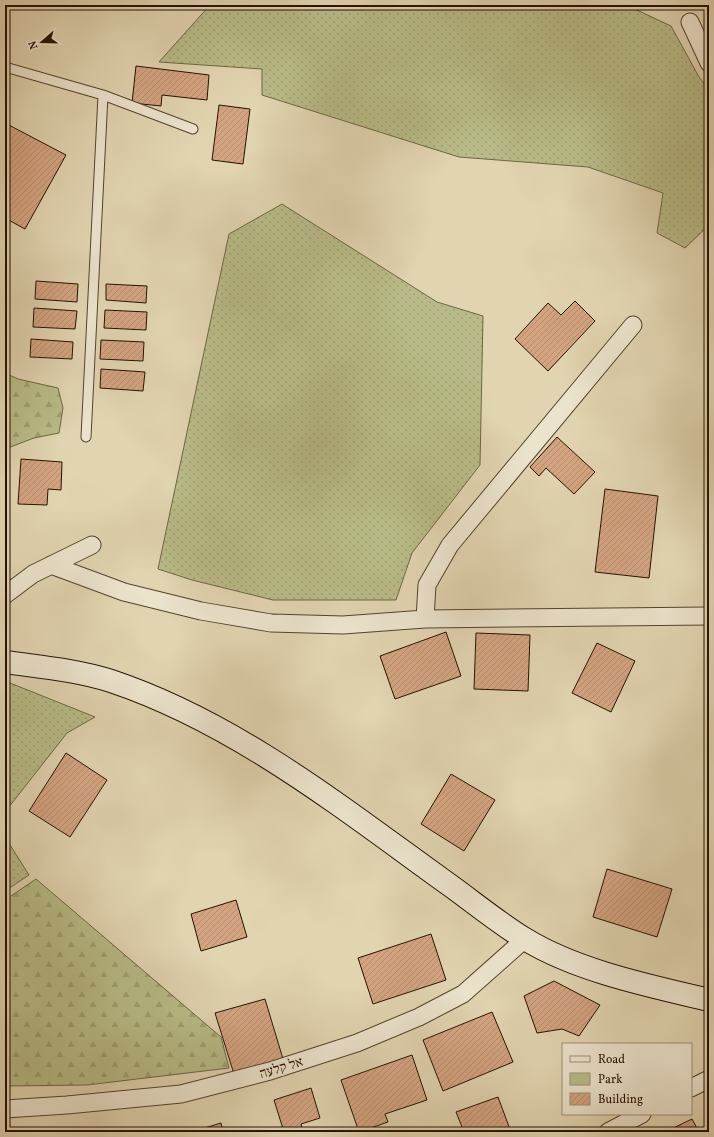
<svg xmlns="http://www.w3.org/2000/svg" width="714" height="1137" font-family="Vollkorn,'Frank Ruhl Libre',serif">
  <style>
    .green { fill: url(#green-dots); stroke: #6e6644 }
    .forest { fill: url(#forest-firs); stroke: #6e6644 }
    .building { fill: url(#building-hatch); stroke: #251100 }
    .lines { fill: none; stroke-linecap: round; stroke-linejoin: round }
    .lane-casing { stroke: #54422c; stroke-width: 11 }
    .street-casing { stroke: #54422c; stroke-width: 19 }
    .secondary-casing { stroke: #251100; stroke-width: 24 }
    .lane { stroke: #ece3cc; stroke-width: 9 }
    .street { stroke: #ece3cc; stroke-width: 17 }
    .secondary { stroke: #ece3cc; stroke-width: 22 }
    .labels { text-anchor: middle; stroke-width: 3.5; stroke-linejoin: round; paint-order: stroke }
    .street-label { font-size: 14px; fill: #251100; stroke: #ece3cc }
  </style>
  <defs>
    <pattern id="green-dots" width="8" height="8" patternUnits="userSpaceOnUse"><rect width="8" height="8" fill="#b8bb87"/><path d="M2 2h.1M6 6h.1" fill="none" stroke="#9ea073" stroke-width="1.8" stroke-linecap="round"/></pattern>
    <pattern id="forest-firs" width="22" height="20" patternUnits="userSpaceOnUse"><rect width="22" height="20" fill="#b8bb87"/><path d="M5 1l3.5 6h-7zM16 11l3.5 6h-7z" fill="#9ea073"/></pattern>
    <pattern id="building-hatch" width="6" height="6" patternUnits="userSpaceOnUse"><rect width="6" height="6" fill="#d4a481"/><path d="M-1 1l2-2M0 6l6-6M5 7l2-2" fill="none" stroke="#b68c6e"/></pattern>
  </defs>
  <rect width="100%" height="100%" fill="#e1d4b0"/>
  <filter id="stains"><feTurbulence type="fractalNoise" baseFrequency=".005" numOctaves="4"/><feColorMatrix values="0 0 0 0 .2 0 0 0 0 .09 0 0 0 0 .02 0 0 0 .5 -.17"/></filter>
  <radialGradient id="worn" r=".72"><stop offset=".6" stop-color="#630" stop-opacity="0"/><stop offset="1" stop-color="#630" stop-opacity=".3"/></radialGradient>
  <!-- green -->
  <path class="green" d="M210,5H626L671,26L699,77L709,90V225L685,248L657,233L663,193L588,167L459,157L262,95V69L159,62Z
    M282,204L437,302L483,316L480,465L412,553L396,600H273L192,580L158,569L229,234Z
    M5,681L95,717L67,733L5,812Z
    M5,837L29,875L5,891Z"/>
  <!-- forest -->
  <path class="forest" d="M5,373L18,379L58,388L63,408L59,433L34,438L5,449Z
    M36,879L221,1037L229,1068L87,1085L5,1086V900Z"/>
  <!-- building -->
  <path class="building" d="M136,66L209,75L207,100L162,95L161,106L132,103Z
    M219,105L250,109L243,164L212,160Z
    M5,123L66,155L25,229L5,218Z
    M36,281L78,284L77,302L35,299Z
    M106,284L147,286L146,303L106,300Z
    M575,301L595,321L548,371L515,339L548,303L561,315Z
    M34,308L77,311L75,329L33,327Z
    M105,310L147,312L146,330L104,328Z
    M31,339L73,342L72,359L30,357Z
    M101,340L144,342L143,361L100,359Z
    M101,369L145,372L143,391L100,388Z
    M557,437L595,472L574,494L546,468L539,476L530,467Z
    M21,459L62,462L61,490L48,489L47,505L18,504Z
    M605,489L658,496L649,578L595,572Z
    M446,632L461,676L395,699L380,656Z
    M476,633L530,635L528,691L474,689Z
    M597,643L635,661L611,712L572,693Z
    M66,753L107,780L70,837L29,811Z
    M451,774L495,800L464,851L421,824Z
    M607,869L672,889L657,937L593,917Z
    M236,900L247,937L201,951L191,914Z
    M431,934L446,980L373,1004L358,958Z
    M554,981L600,1005L579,1036L562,1029L537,1033L524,996Z
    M265,999L283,1059L234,1074L215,1013Z
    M492,1012L513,1062L443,1091L423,1040Z
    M412,1055L427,1100L385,1114L388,1122L359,1132L341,1080Z
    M311,1088L320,1118L301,1124L303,1132H284L274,1100Z
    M498,1097L511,1132H464L456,1112Z
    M692,1119L699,1132H665Z
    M221,1123L223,1132H191Z"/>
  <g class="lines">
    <!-- lane casing -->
    <g class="lane-casing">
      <path id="lane" d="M5,67L103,95L193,129
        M86,437L103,95"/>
    </g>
    <!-- street casing -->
    <g class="street-casing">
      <path id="street" d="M690,22L709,63
        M51,565L124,592L201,611L271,623L343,625L425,619L709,616
        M5,595L33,574L92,545
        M425,619L427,585L450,545L633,325
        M691,1088L709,1079
        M5,1109L67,1105L181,1094L270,1071L357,1043L419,1017L463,994L525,939
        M608,1132L642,1114"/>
    </g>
    <!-- secondary casing -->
    <g class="secondary-casing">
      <path id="secondary" d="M5,662C40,667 77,670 111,681C234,722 340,806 444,881C471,900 497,922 525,939C577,971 650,986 709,1000"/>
    </g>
    <!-- lane -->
    <use href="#lane" class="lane"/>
    <!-- street -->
    <use href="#street" class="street"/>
    <!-- secondary -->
    <use href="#secondary" class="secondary"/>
  </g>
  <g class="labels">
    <!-- street labels -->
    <g class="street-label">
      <text transform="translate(281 1067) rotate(-17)" y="5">אל קלעה</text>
    </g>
  </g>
  <!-- margin -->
  <rect width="714" height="1137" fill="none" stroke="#e1d4b0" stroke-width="20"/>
  <rect x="6" y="6" width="702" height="1125" fill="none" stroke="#251100" stroke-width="2"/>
  <rect x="10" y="10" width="694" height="1117" fill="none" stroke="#251100"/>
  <!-- legend -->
  <rect x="562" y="1043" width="130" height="72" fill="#ece3cc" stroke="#9c8f7a"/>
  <rect x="570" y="1056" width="20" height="6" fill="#ece3cc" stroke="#9c8f7a"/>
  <text x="598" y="1063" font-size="12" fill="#251100">Road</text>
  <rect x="570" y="1073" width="20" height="12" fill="#b8bb87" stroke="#9c8f7a"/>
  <text x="598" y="1083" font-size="12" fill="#251100">Park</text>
  <rect x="570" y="1093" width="20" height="12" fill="url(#building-hatch)" stroke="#9c8f7a"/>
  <text x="598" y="1103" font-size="12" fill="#251100">Building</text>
  <!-- north arrow -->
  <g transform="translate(42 42) rotate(250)" stroke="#ece3cc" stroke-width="3" paint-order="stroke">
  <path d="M0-3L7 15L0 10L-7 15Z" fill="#251100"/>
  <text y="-6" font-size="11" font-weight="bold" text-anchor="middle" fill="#251100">N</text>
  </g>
  <rect width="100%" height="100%" filter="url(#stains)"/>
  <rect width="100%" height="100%" fill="url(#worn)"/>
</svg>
